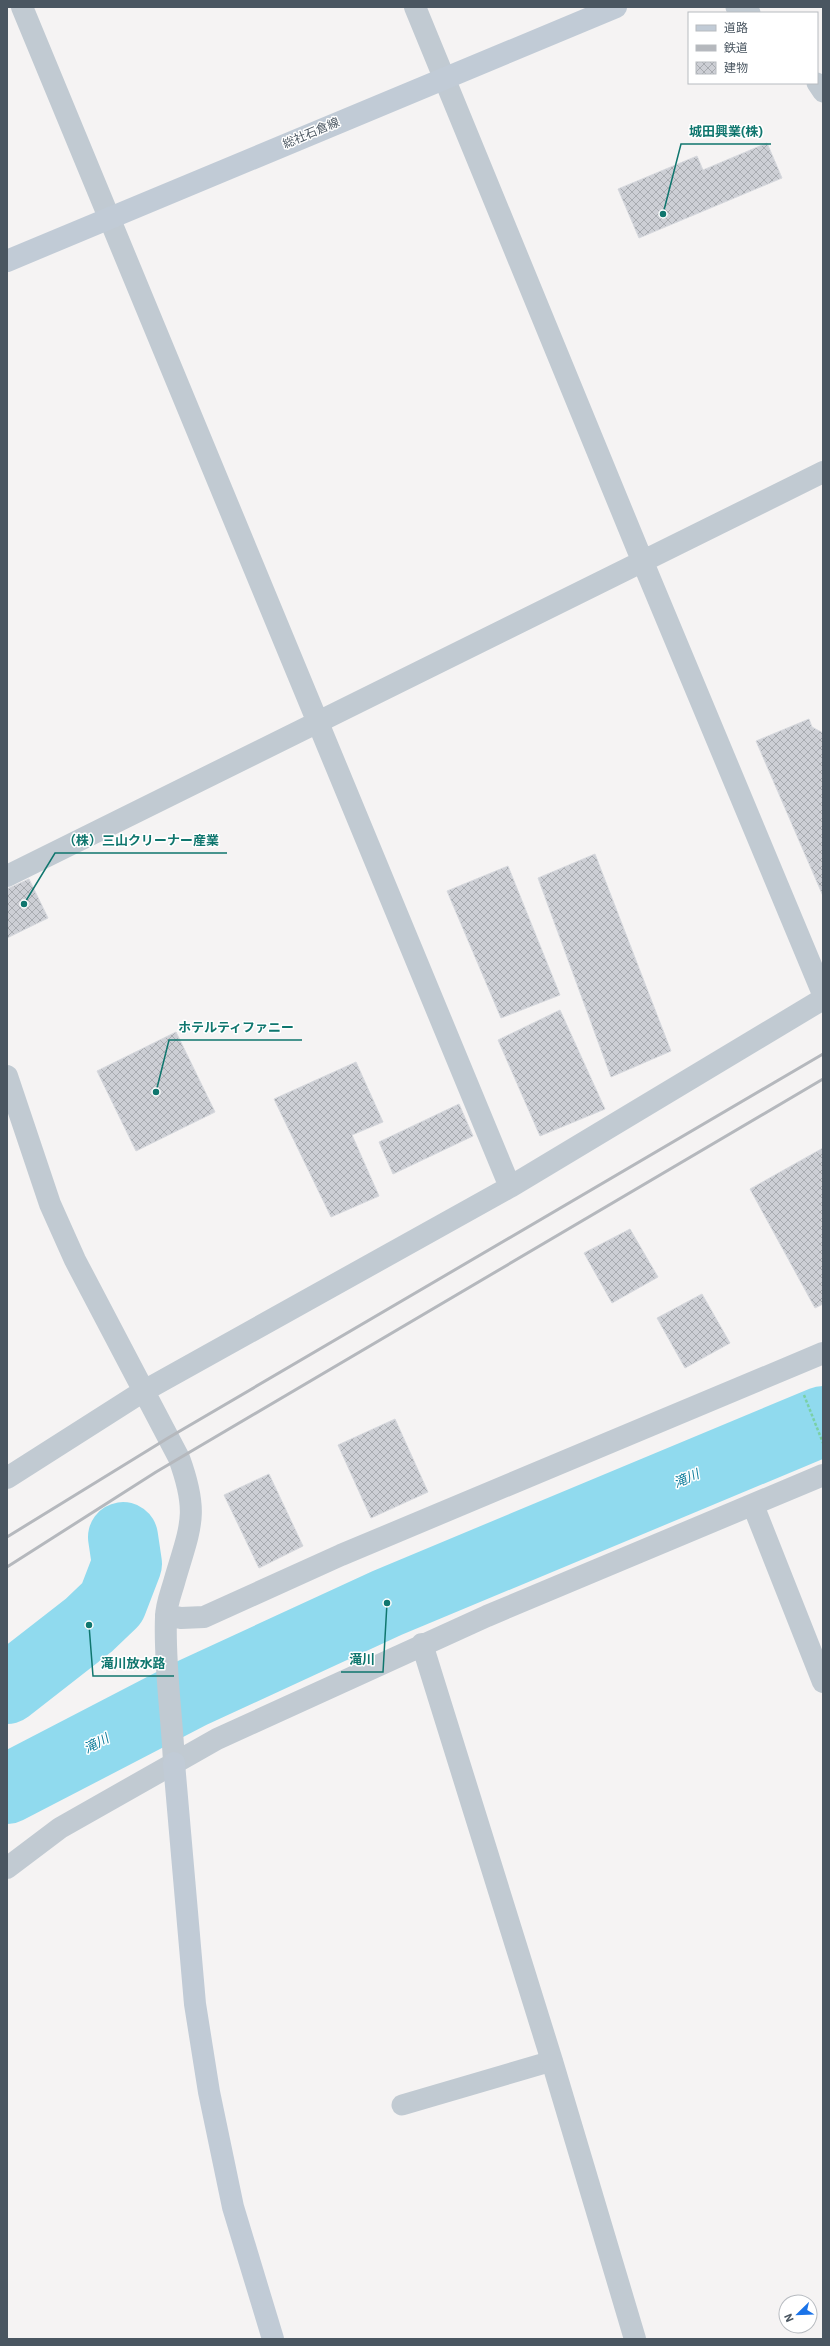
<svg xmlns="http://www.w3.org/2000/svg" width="830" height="2346" font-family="'IBM Plex Sans','Noto Sans JP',sans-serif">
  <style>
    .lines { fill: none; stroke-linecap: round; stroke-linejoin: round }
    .river { stroke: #90daee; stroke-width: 70 }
    .building { fill: url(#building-cross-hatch); stroke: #d7d9de }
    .path { stroke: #7ad0a6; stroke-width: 2.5; stroke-dasharray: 3 2; stroke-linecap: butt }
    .lane { stroke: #c1cad2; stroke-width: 21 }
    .street { stroke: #c1cad2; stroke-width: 22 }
    .secondary { stroke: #c1cbd6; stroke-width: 22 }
    .rail { stroke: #b5b8bd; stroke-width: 3 }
    .labels { text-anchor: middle; stroke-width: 3; stroke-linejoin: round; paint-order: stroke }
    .street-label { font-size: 12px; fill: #4a5661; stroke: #fff }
    .water-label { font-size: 13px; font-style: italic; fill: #0c7c9b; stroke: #fff }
    .leader { fill: none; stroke: #0f766e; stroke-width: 1.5 }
    .callout-dot { fill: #0f766e; stroke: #fff; stroke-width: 1.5 }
    .callout-label { font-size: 13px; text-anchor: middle; font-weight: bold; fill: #0f766e; stroke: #fff; stroke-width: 3; stroke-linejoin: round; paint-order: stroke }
  </style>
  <defs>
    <pattern id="building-cross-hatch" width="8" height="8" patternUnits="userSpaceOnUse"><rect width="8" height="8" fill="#cdcfd5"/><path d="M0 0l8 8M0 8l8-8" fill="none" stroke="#a8abb0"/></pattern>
  </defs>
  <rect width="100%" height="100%" fill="#f5f3f3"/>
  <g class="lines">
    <!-- river -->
    <path class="river" d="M7,1689L89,1625L112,1603L127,1564L123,1537
      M7,1789L192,1693L387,1603L823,1421"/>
  </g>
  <!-- building -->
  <path class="building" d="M767,143L782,178L639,238L618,189L697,156L703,170Z
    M809,719L812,727L823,733V896L756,741Z
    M595,854L671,1051L611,1077L538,878Z
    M508,866L560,995L501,1018L447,891Z
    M29,879L48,918L7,938V889Z
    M560,1010L605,1109L540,1136L498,1040Z
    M176,1032L215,1112L136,1151L97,1071Z
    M356,1062L383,1122L352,1135L379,1196L331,1217L274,1099Z
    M459,1104L473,1136L393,1174L379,1142Z
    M823,1148V1304L815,1308L750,1189Z
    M630,1229L658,1277L612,1303L584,1253Z
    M702,1294L730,1343L685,1368L657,1318Z
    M395,1419L428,1492L371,1518L338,1445Z
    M269,1474L303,1546L259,1568L224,1495Z"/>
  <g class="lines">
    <!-- path -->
    <path class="path" d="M804,1395L823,1443"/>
    <!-- lane -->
    <path class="lane" d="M736,7L750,13
      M817,83L823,92
      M402,2105L552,2061"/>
    <!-- street -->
    <path class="street" d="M22,7L510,1187
      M415,7L642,560L823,994
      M7,876L823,472
      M7,1076L50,1204L75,1260L179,1458C199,1513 191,1525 175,1579C172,1591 166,1604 166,1617C164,1666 172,1714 174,1763
      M7,1478L142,1392L510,1187L823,999
      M753,1505L823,1682
      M166,1615L181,1618L204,1617L341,1555L823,1353
      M422,1644L552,2061L635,2339
      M7,1868L60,1828L217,1739L487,1616L823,1475"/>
    <!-- secondary -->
    <path class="secondary" d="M7,261L616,7
      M174,1763L195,2004L209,2092L233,2207L273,2339"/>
    <!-- rail -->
    <path class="rail" d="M7,1537L168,1438L823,1054
      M7,1567L156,1472L823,1079"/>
  </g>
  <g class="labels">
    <!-- street labels -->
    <g class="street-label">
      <text transform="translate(311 133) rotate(-23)" y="4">総社石倉線</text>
    </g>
    <!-- water labels -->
    <g class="water-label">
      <text transform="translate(686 1478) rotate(-23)" y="5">滝川</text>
      <text transform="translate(96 1743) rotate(-28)" y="5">滝川</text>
    </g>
  </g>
  <!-- callouts -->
  <path class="leader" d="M663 214L681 144H771M24 904L55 853H227M156 1092L169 1040H302M387 1603L383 1672H341M89 1625L93 1676H174"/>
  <g class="callout-dot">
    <circle cx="663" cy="214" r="4"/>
    <circle cx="24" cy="904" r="4"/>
    <circle cx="156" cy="1092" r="4"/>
    <circle cx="387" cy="1603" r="4"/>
    <circle cx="89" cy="1625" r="4"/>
  </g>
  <g class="callout-label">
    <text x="726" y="136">城田興業(株)</text>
    <text x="141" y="845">（株）三山クリーナー産業</text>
    <text x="236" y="1032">ホテルティファニー</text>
    <text x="362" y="1664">滝川</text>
    <text x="133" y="1668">滝川放水路</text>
  </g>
  <!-- border -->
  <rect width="830" height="2346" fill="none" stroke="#4a5661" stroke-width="16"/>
  <!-- legend -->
  <rect x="688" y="12" width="130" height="72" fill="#ffffff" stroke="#b7bbc0"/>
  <rect x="696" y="25" width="20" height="6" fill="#c1cbd6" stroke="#b7bbc0"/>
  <text x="724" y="32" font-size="12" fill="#4a5661">道路</text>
  <rect x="696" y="45" width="20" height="6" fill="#b5b8bd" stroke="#b7bbc0"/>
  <text x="724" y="52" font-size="12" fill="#4a5661">鉄道</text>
  <rect x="696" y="62" width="20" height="12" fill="url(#building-cross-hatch)" stroke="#b7bbc0"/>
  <text x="724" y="72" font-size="12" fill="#4a5661">建物</text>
  <!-- north arrow -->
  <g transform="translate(798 2314) rotate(247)"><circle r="19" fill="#ffffff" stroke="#b7bbc0"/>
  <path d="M0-3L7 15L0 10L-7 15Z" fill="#1a73e8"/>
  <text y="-6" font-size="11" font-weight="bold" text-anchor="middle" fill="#4a5661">N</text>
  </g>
</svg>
